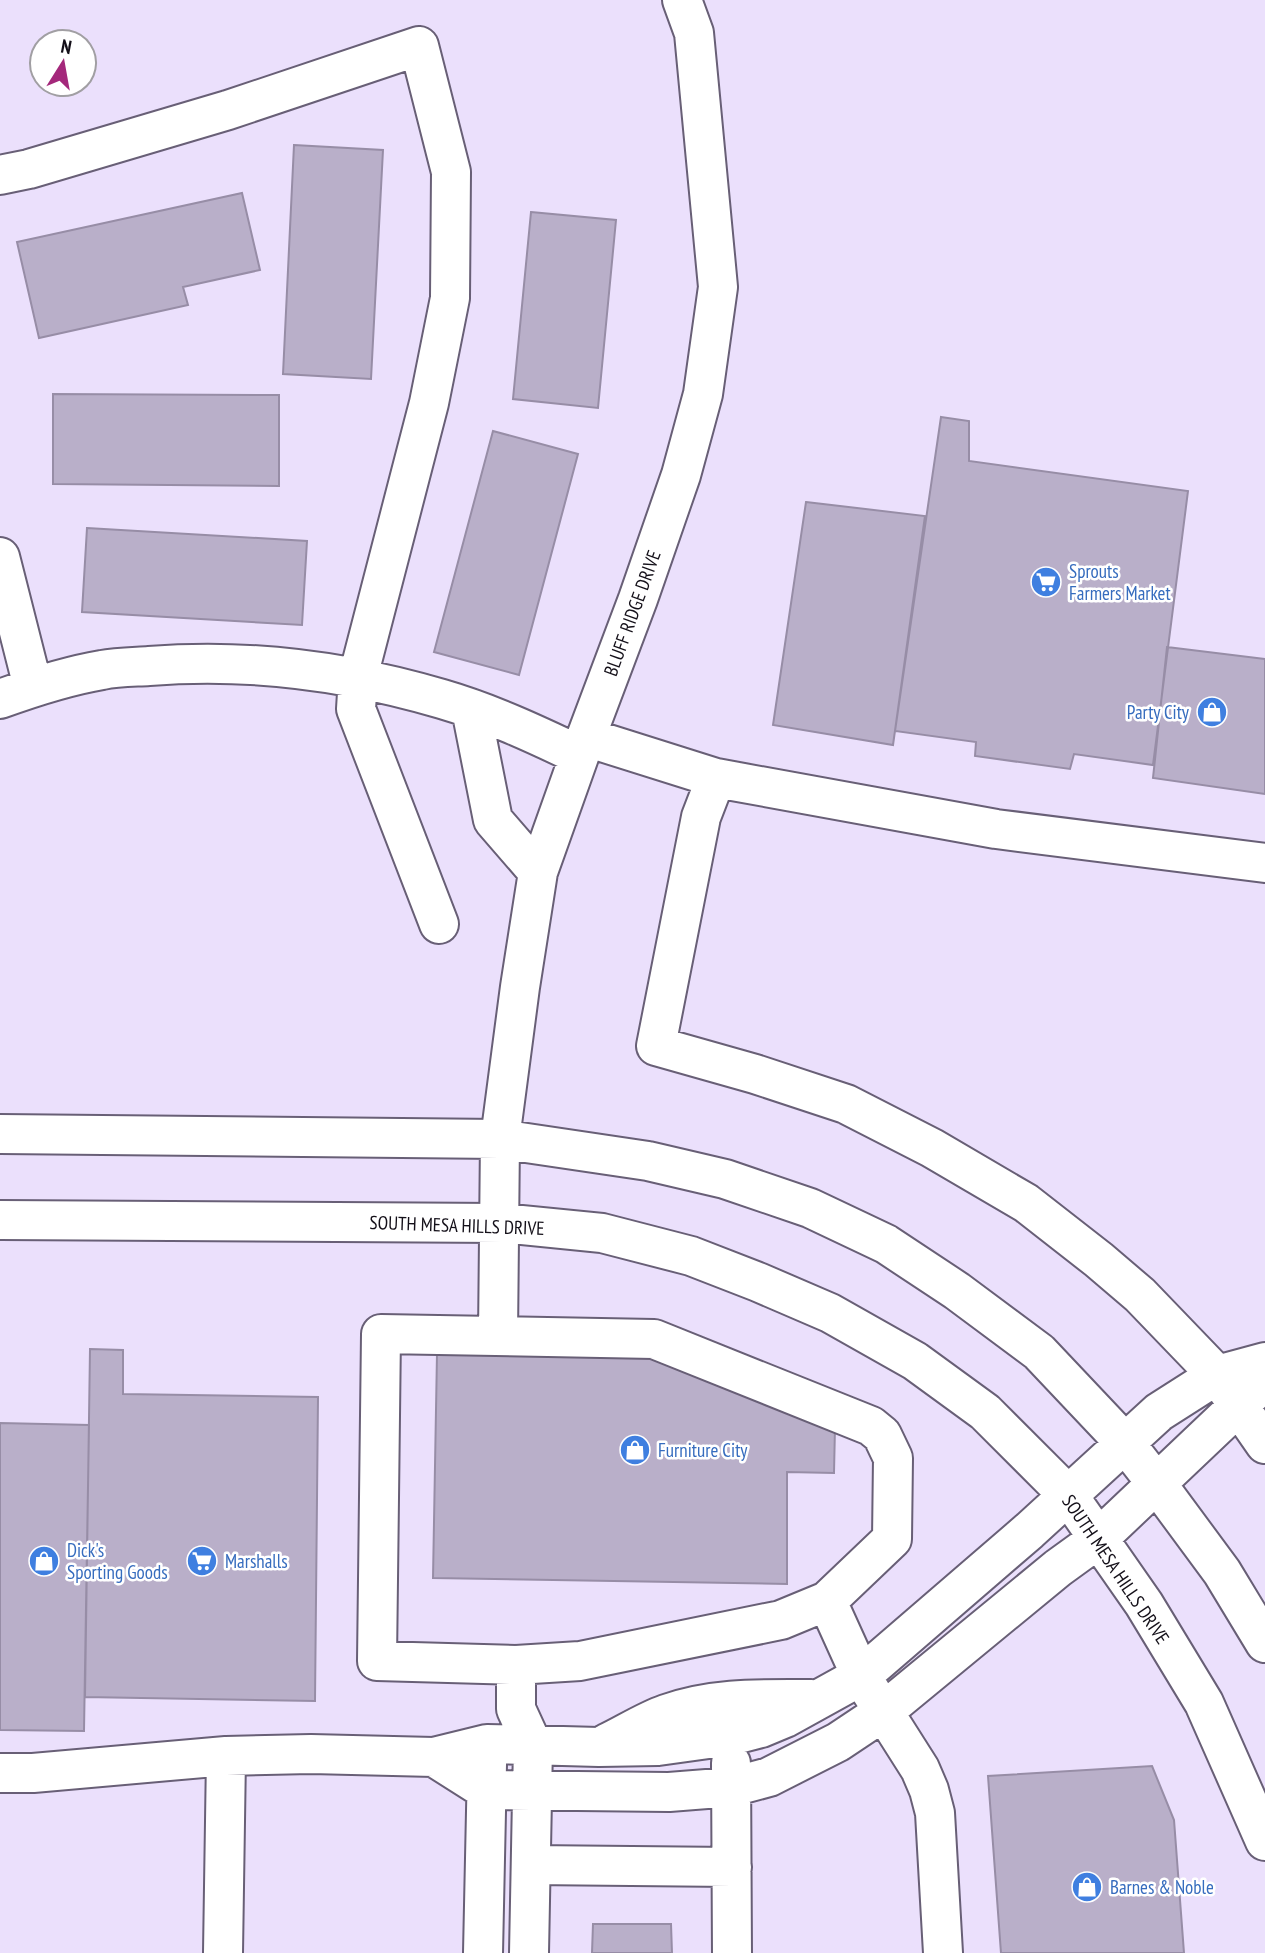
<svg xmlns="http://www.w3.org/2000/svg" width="1265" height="1953" font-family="'PT Sans Narrow',sans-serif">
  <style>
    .building { fill: #b9afc9; stroke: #978da6; stroke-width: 2 }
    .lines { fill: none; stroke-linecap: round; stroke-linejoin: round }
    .minor-casing { stroke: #685f76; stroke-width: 42 }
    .minor { stroke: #fff; stroke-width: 38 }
    .labels { text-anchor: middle; stroke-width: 5; stroke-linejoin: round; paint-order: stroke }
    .shop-label { font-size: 19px; fill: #366cbe; stroke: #fff; text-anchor: start }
    .street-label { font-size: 19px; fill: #141019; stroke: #fff }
  </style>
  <rect width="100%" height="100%" fill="#ebe0fc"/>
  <!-- building -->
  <path class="building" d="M294,145L383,150L371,379L283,374Z
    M242,193L260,270L183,287L188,305L39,338L17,242Z
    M531,212L616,220L598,408L513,399Z
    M53,394L279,395V486L53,484Z
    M941,417L969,421V461L1188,491L1153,765L1074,754L1070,769L975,756L976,742L895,731Z
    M493,431L578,454L519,675L434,652Z
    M806,502L925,516L893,745L773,725Z
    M87,528L307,541L302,625L82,612Z
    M1167,647L1265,659V794L1153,778Z
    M90,1349L123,1350V1394L318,1397L315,1701L85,1697Z
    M437,1354L663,1357L835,1427L834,1473L787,1472V1584L433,1578Z
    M0,1423L89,1425L84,1731L0,1730Z
    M1152,1766L1174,1820L1184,1953H1001L988,1776Z
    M593,1924H671L672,1953H592Z"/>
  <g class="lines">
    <!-- minor casing -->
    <g class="minor-casing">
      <path id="minor" d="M0,175L29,169L228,110L419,46L451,172L450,298L429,403L358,677L356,709L439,924
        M0,557L33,687
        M0,699C33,687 67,676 102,670C117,667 133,667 149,666C248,658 347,671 442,699C490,713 535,734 579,755
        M471,709L493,820L538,872
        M586,737L716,778L996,829L1265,863
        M716,778L701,817L656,1046L755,1074L846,1104L932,1148L1026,1203L1099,1260L1140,1295L1217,1375L1265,1444
        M0,1134L500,1139L648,1161L725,1179L810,1208L886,1244L957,1291L1039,1352L1125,1443L1157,1484L1222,1572L1265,1643
        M0,1220L501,1223L602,1233L691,1256L758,1282L830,1313L915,1361L985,1412L1068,1495L1144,1604L1204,1703L1265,1841
        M381,1334L654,1339L871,1426L882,1435L893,1458L892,1539L827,1601L781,1620L580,1661L516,1665L377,1661Z
        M498,1336L500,1139L520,987L538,872L586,737L638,599L681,475L703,394L718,287L694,33L682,0
        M827,1601L861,1676L920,1769L929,1790L935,1813L943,1953
        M516,1665V1709L533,1746L529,1953
        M607,1743C626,1734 646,1721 666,1714C713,1697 762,1699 811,1699
        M434,1757L486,1790L669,1792L732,1787L769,1777L838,1742L883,1712L1058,1568L1098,1539L1256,1389
        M731,1763L732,1953
        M0,1773H33L226,1756L311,1754L434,1757L487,1744L599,1747L658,1746L730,1736L761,1728L785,1718L861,1676L1029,1531L1159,1412L1217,1375L1265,1362
        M531,1865L732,1867
        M223,1953L226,1756
        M483,1953L487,1764"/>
    </g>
    <!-- minor -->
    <use href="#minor" class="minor"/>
  </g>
  <!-- icons -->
  <defs>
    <g id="supermarket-disc" transform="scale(1.575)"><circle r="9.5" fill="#3f7fe0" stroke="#fff"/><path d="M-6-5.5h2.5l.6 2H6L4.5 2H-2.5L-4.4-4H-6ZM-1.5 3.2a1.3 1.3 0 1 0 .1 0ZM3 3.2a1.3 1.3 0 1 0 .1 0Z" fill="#fff"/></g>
    <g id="shop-disc" transform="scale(1.575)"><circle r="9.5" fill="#3f7fe0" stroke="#fff"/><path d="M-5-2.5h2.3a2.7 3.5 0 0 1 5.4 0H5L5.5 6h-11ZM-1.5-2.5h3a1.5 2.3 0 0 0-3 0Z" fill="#fff"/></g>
  </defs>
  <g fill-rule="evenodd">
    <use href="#supermarket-disc" x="1046" y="582"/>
    <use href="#shop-disc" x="1212" y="712"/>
    <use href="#shop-disc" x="635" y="1450"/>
    <use href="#shop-disc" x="44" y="1561"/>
    <use href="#supermarket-disc" x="202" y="1561"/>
    <use href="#shop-disc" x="1087" y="1887"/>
  </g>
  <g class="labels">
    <!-- shop labels -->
    <g class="shop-label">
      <text x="1069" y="578">Sprouts<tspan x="1069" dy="22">Farmers Market</tspan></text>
      <text x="1189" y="719" text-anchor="end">Party City</text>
      <text x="658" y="1457">Furniture City</text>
      <text x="67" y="1557">Dick's<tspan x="67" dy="22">Sporting Goods</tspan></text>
      <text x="225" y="1568">Marshalls</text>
      <text x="1110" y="1894">Barnes &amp; Noble</text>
    </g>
    <!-- street labels -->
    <g class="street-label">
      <text transform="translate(632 613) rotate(-70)" y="7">BLUFF RIDGE DRIVE</text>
      <text transform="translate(457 1225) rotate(2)" y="7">SOUTH MESA HILLS DRIVE</text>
      <text transform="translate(1116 1569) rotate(56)" y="7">SOUTH MESA HILLS DRIVE</text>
    </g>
  </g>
  <!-- north arrow -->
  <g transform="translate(63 63) rotate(11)"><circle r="33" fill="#ffffff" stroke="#a19fa3" stroke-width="2"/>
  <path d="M0-5L12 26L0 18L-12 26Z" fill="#a4287b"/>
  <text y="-10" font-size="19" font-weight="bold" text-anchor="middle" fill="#141019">N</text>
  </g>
</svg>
